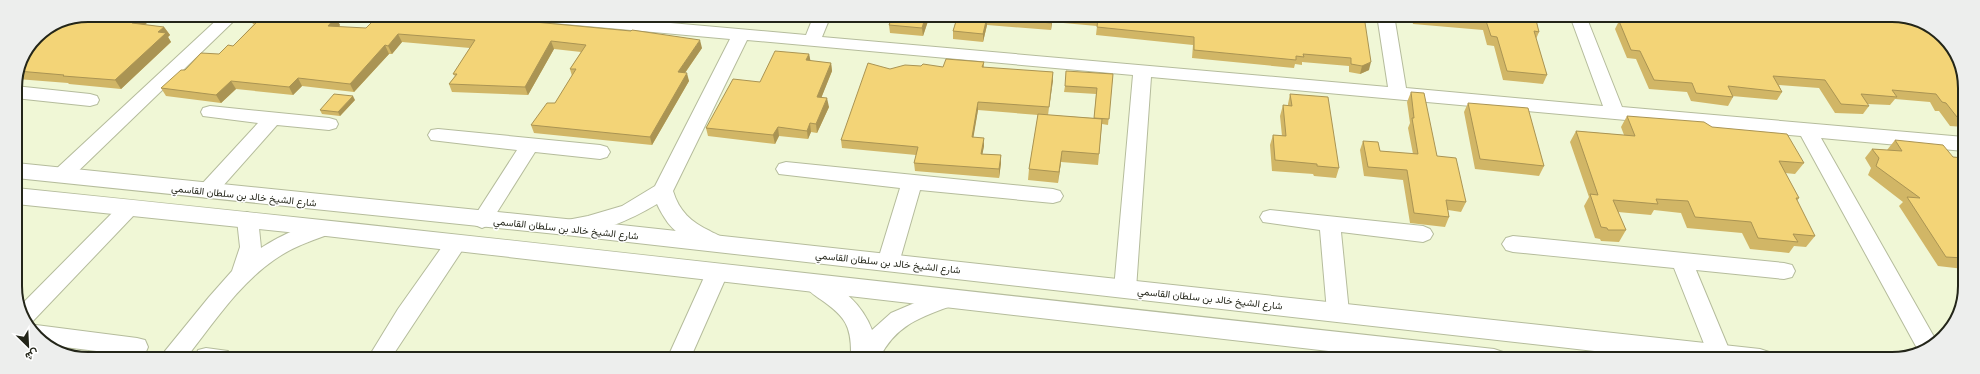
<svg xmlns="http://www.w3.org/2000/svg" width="1980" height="374" font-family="'Fira Sans',Vazirmatn,sans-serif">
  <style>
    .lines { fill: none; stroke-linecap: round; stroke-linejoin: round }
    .street-casing { stroke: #b5bc9c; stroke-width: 2 }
    .secondary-casing { stroke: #b5bc9c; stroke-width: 2 }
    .street { fill: #fff; fill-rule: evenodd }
    .secondary { fill: #fff; fill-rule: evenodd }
    .wall { fill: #d1b666 }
    .shaded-wall { fill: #aa9453 }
    .building { fill: #f3d477; stroke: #aa9453 }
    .labels { text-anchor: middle; stroke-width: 3; stroke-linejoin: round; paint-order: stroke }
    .street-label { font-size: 10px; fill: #232519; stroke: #fff }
    .rim { fill: none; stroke: #232519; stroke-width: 2 }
  </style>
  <rect width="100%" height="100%" fill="#f0f7d6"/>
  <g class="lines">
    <!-- street casing -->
    <g class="street-casing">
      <path id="street" d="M222,15H240L69,180L62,182L55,180L52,175L55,170Z
        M513,15H580L806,35L814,15H831L822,37L1388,87L1377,15H1394L1406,88L1603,106L1570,16H1586L1622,107L1964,137V151L1821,138L1937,342L1918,350L1801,136L1151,77L1136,289L1133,295L1125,297L1117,295L1114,289L1133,75L747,40L673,191C679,211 691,222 710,231C717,235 723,236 728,243L724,249C707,254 679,237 668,223C664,217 660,211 657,204C634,218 589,240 562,231L559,226L562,221L588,216L622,206L655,186L730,39L521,20L515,19Z
        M1871,16H1902L1913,21C1903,25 1884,22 1873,20Z
        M15,86L90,94L97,96L99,100L97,104L90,106L15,98Z
        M210,106L329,118L336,120L338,124L336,128L329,130L277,125L214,196L207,198L200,196L197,191L200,186L258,123L203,116L201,112L203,108Z
        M438,129L600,145L607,147L610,152L607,157L600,159L535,152L489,225L482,228L475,225L472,220L517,150L431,140L428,135L431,130Z
        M786,162L1053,189L1060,191L1063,196L1060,201L1053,203L920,190L899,263L896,269L888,271L880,269L877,263L900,188L779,174L776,169L779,164Z
        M129,201L136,203L139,208L136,213L32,322L29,323L19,307L122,203Z
        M1270,210L1423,226L1430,229L1433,234L1430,239L1423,242L1341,232L1349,312L1346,318L1338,321L1330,318L1327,312L1320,230L1263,222L1260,217L1263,212Z
        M247,212L254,215L259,228L261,248C276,238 316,217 333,223L336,228L333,233C313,240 292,247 274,260C238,285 213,324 186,358H162L165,351L209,297L232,271L240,247L237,220L240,215Z
        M456,235L463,237L467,243L391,358H368L398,309L449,237Z
        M1513,236L1784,263L1792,265L1795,271L1792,277L1784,279L1696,270L1731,354L1728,359H1710L1674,268L1513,252L1506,250L1502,244L1506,238Z
        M717,265L725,267L728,273L690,359H667L706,273L709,267Z
        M815,276C840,284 863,305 872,330L891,313L938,293L946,290L954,293L957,299L954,305C921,317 895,325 879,359H851C852,326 846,317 820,299C813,294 808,291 804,284L807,278Z
        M36,325L137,338L145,340L148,347L145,354L137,356L48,345L40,341L31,327Z
        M206,348L228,351L232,358H195L198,350Z"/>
    </g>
    <!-- secondary casing -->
    <g class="secondary-casing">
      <path id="secondary" d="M16,163L566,219L1760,349L1769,352L1773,359H1665L566,235L16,178Z
        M16,188C509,238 1001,296 1494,349L1503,352L1507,359H1398L326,236L16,204Z"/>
    </g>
    <!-- street -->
    <use href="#street" class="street"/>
    <!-- secondary -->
    <use href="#secondary" class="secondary"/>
  </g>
  <!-- wall -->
  <path class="wall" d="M893,15H1353L1369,70L1360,74L1349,72V66L1302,62V65L1295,64L1294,68L1192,58L1193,45L1096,35L1097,26L1052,22L1051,30L987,25L983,42L953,39V31L956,20L929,18L923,36L890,33L889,25Z
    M1411,15L1535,16L1539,32L1536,39L1547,75L1543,84L1503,80L1494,46L1487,45L1483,30L1413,24Z
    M248,16H324L340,25L339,27L702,48L685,73L689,81L652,145L534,133L531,125L555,103L572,76L570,69L581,52L554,49L528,95L452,92L449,84L455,76L453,74L470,48L402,42L392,54H389L354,92L302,86L293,95L236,89L221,103L166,96L161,88L185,70L219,54L233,46L254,24H253Z
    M1619,16H1840L1964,74V127L1950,126L1939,111H1935L1930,102L1895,99L1890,105L1867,104L1869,106L1863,114L1835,113L1819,88L1779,85L1782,92L1777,100L1732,96L1733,97L1728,106L1691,101L1687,92L1649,89L1636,59L1627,58L1615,29L1619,21H1621Z
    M146,25L164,27L170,35L168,37L171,42L121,89L69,84L68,83L17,79L21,60Z
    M809,54L810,61L831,63L832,71L821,98L829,107L817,133L811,132L808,139L779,136L775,144L708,136L706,128L760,82Z
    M984,62V68L1053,72L1048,115L1094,118L1096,94L1064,92L1065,86L1113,74L1108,125L1102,124L1098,165L1061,162L1058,183L1028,180L1029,169L1038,115L978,110L973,137L984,146L982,154L1001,155V163L999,178L915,171L914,163L916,155L842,148L841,140L890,69L921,66L943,67Z
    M1411,92L1437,156L1466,202L1461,212L1448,210L1449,217L1445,227L1410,223L1403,180L1364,176L1360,150L1363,141L1380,151L1413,154L1408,128L1410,123L1407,102Z
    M1290,94L1339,168L1336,178L1314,176L1313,174L1272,171L1270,145L1273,135L1282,136L1280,116L1283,105L1288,106V104Z
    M355,100L340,116L322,114L320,110Z
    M1468,103L1544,166L1539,176L1475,169L1464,112Z
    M1627,116L1712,127L1804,163L1795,174L1785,173L1799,198L1797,201L1815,236L1806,247L1794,246L1789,253L1750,249L1742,233L1687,228L1681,213L1654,210L1651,215L1618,212L1626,230L1619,242L1601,241L1600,239L1595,238L1584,206L1589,197L1570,142L1576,131L1624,135L1621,127Z
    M1895,140L1953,157L1964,158V269L1938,266L1899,206L1903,202L1868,175L1871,168L1865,158L1872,149L1887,150Z"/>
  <!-- shaded-wall -->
  <path class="shaded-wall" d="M141,15H156L138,31L132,23Z
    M926,15H928L929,18L923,36L922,28Z
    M1053,15L1052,22L1051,30V23Z
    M336,17L340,25L332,34L328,26Z
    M987,17V25L983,42V34Z
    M164,27L170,35L168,37L171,42L121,89L115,80L158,32Z
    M398,34L402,42L392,54L388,46Z
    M700,40L702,48L680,80L678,72Z
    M551,41L554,49L528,95L525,87Z
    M385,45L389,54L354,92L350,84Z
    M809,54L811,63L806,60Z
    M1371,62L1369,70L1360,74L1362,66Z
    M831,63L832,71L818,106L817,97Z
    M1053,72V81L1048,115L1049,107Z
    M687,73L689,81L652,145L650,137Z
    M298,78L302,86L293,95L289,87Z
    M231,81L236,89L221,103L216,95Z
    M353,96L355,100L340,116L338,112Z
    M827,98L829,107L817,133L816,124Z
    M978,102V110L972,146V137Z
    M810,123L811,132L808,139L807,131Z
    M778,127L779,136L775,144L773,135Z
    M984,138V146L981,162V154Z
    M1062,151L1061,162L1058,183L1059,172Z
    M1001,155V163L999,178V169Z"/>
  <!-- building -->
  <path class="building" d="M88,15H141L132,23L164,27L158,32L166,33L115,80L63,76L64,75L18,71L21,60L37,36L60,20Z
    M249,15H313L336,17L328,26L366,28L379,15H459L631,31L632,30L700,40L678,72L687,73L650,137L531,125L547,103H555L576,69H570L586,45L551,41L525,87L449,84L457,74H453L475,40L398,34L388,46L385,45L350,84L298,78L289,87L231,81L216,95L161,88L181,70H185L201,53L219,54L228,45L233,46L261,18L248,16Z
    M893,15H926L922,28L889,25Z
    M958,15H1052L1051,23L987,17L983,34L953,31Z
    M1069,15H1353L1364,16L1371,62L1362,66L1351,64V58L1303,54L1304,57L1296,56V60L1194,50V37L1097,27L1098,18Z
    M1416,15L1535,16L1539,32L1534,31L1547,75L1507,71L1497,37L1491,36L1486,21Z
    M1627,16H1840L1913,21L1931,29L1936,35H1941L1964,74V93H1960L1964,98V118L1957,117L1946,103L1942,102L1936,94L1892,90L1897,97L1861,94L1869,106L1841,104L1825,80L1773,76L1782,92L1728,86L1733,97L1696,93L1692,83L1654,80L1640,51L1631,50L1619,21H1625L1623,17L1628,18Z
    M775,51L809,54L806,60L831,63L817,97L827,98L816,124L810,123L807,131L778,127L773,135L706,128L733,79L760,82Z
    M946,59L984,62L982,67L1053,72L1049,107L978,102L972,137L984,138L981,154L1001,155L999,169L914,163L918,147L841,140L868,63L890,69L905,65L921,66L923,64L943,67Z
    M1066,71L1113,74L1109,119L1094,118L1097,88L1065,86Z
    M1411,92L1424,93L1437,156L1456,158L1466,202L1446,200L1449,217L1414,213L1407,170L1368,167L1363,141L1378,142L1380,151L1418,154L1412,118H1414Z
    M334,94L353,96L338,112L320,110Z
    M1290,94L1328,97L1339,168L1317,166V164L1275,160L1273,135L1286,136L1283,105L1292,106Z
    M1468,103L1528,108L1544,166L1480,159Z
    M1038,114L1102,119L1099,154L1062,151L1059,172L1029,169Z
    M1627,116L1704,122L1712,127L1787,134L1804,163L1779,161L1799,198H1796L1815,236L1793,234L1798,242L1758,238L1751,222L1695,217L1688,201L1656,199L1658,204L1613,200L1626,230H1608L1607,228L1601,227L1590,194L1598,195L1576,131L1635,136Z
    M1895,140L1943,145L1953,157L1964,158V258L1946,257L1907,197L1920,198L1876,166L1879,158L1872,149L1902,151Z
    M45,343L51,344L50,345Z"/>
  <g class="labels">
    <!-- street labels -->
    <g class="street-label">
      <text transform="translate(244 195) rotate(6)" y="4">شارع الشيخ خالد بن سلطان القاسمي</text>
      <text transform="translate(566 228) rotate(6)" y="4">شارع الشيخ خالد بن سلطان القاسمي</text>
      <text transform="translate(888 262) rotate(6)" y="4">شارع الشيخ خالد بن سلطان القاسمي</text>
      <text transform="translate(1210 298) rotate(6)" y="4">شارع الشيخ خالد بن سلطان القاسمي</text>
    </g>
  </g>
  <!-- crop -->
  <path d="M0 0H1980V374H0ZM88 22H1892A66 66 0 0 1 1958 88V286A66 66 0 0 1 1892 352H88A66 66 0 0 1 22 286V88A66 66 0 0 1 88 22Z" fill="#edeeed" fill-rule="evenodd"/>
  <path class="rim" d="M88 22H1892A66 66 0 0 1 1958 88V286A66 66 0 0 1 1892 352H88A66 66 0 0 1 22 286V88A66 66 0 0 1 88 22Z"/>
  <!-- north arrow -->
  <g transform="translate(28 346) rotate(156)" stroke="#ffffff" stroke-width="3" paint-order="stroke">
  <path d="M0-3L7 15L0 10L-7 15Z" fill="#232519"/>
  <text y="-6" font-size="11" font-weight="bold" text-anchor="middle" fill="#232519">ش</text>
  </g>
</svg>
